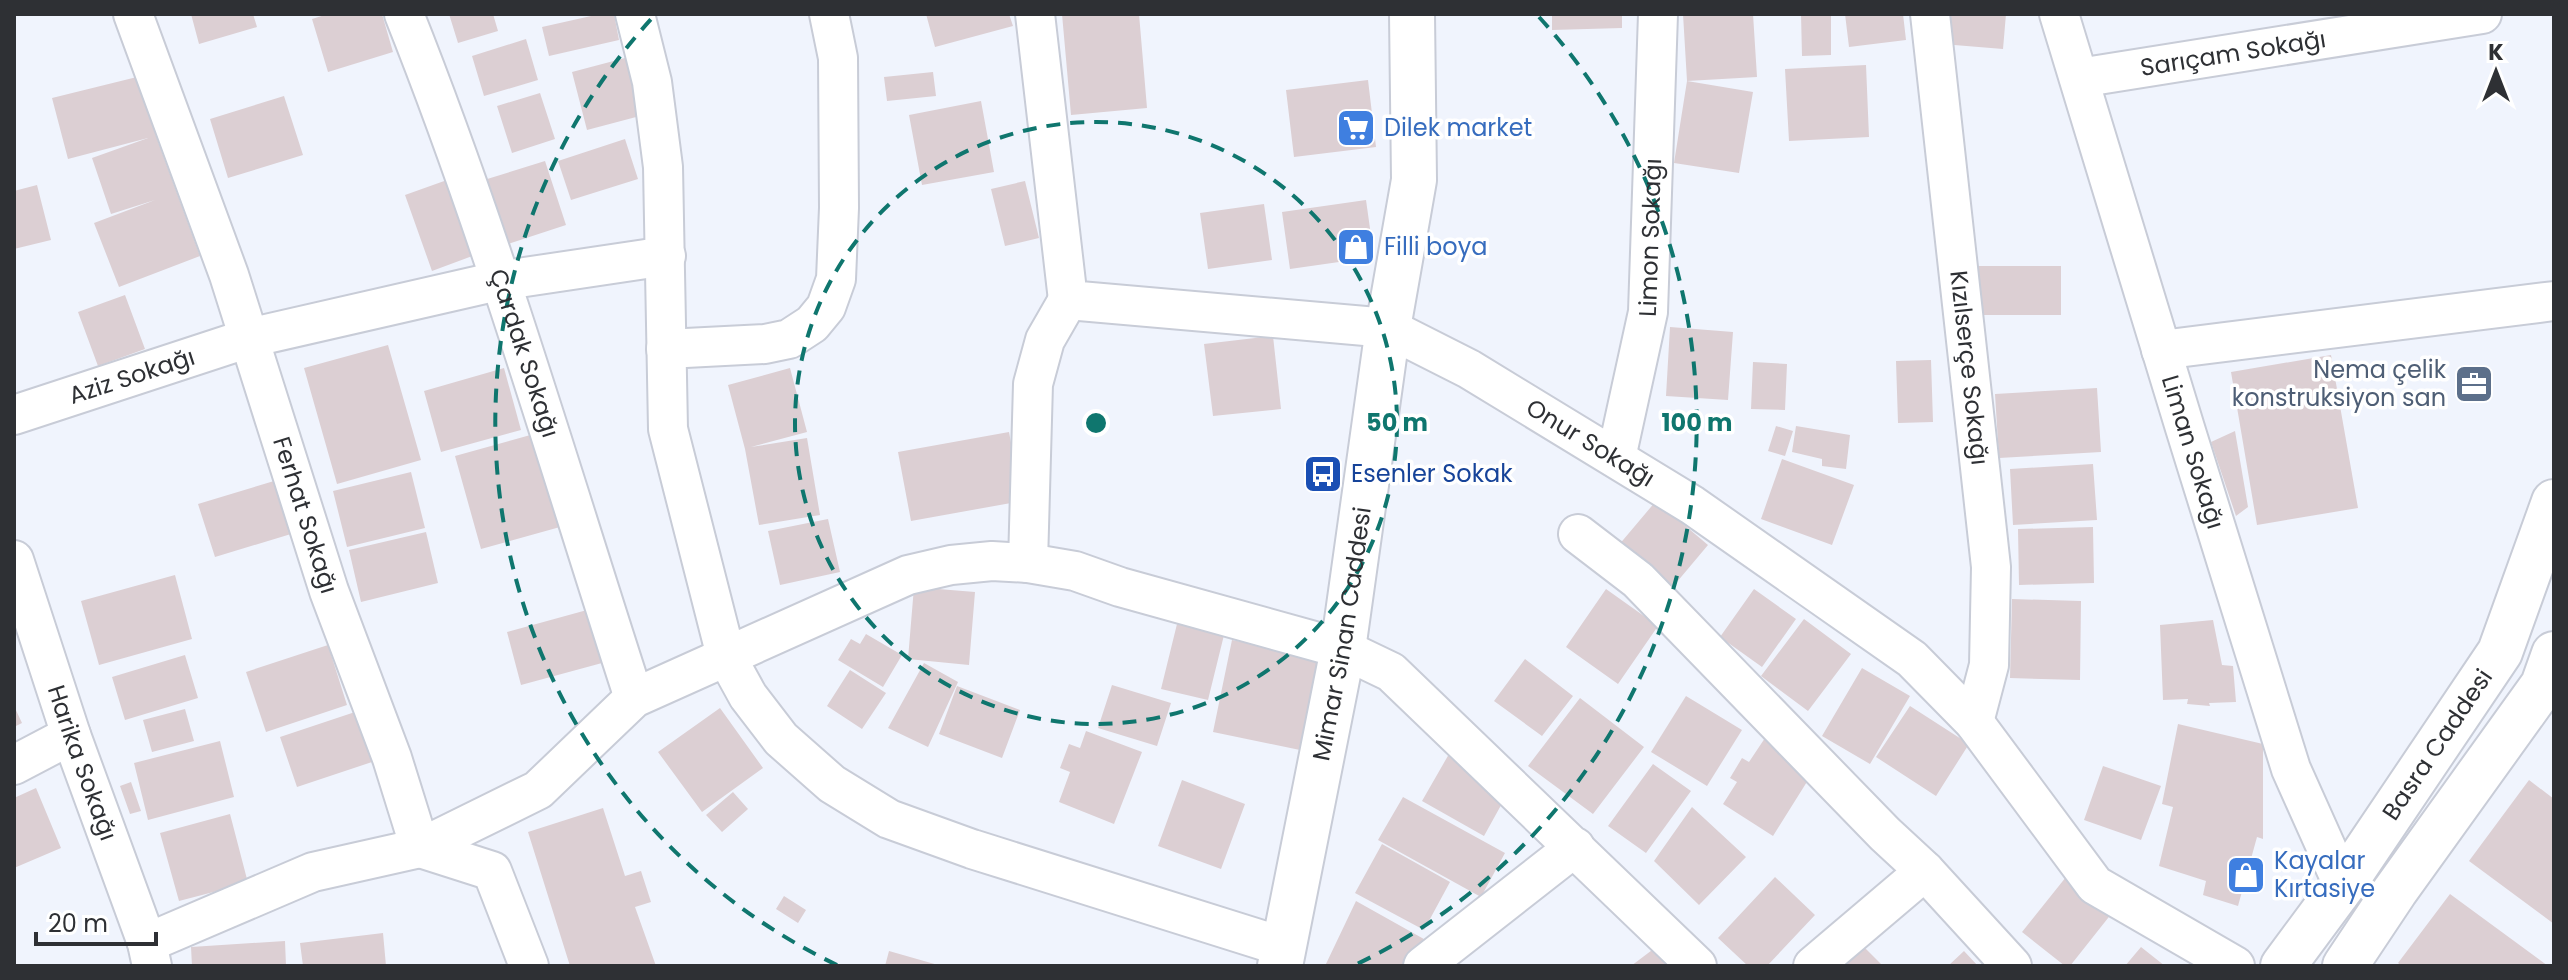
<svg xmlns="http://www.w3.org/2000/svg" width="2568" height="980" font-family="Poppins,sans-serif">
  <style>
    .building { fill: #dccfd3 }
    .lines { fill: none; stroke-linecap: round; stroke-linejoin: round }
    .street-casing { stroke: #c8ccd7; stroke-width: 42 }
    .secondary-casing { stroke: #c8ccd7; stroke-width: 48 }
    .street { stroke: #fff; stroke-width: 38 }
    .secondary { stroke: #fff; stroke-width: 44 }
    .ring { fill: none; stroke: #0f766e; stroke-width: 4; stroke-dasharray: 14 10 }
    .labels { text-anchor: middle; stroke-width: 7; stroke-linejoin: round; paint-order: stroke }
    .street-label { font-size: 24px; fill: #2e3034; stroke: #fff }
    .shop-label { font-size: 24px; fill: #366cbe; stroke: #fff; text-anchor: start }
    .service-label { font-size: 24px; fill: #4e5e75; stroke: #fff; text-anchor: end }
    .transit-label { font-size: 24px; fill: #164399; stroke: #fff; text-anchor: start }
    .centre { fill: #0f766e; stroke: #fff; stroke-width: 4 }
    .ring-label { font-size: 24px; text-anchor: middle; font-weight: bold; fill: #0f766e; stroke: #fff; stroke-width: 7; stroke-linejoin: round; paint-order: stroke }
  </style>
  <rect width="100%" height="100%" fill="#f0f4fd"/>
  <!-- building -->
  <path class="building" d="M191,14H253L257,27L199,44Z
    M328,14H382L393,52L328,72L312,19Z
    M449,14H493L498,31L458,43Z
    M600,14H614L619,40L549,56L542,27Z
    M926,14H1009L1013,26L935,47Z
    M1062,14H1139L1147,108L1071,115Z
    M1552,14H1622V28L1552,30Z
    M1683,14H1753L1757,77L1687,81L1753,92L1739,173L1674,163L1687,81Z
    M1801,14H1831V55L1802,56Z
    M1845,14H1903L1906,40L1849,47Z
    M1944,14H2006L2003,49L1942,44Z
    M526,39L538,80L484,96L472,56Z
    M640,54L655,112L587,130L572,72Z
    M1866,65L1869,137L1789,141L1785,69Z
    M933,72L936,96L887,101L884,77Z
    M141,76L156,136L200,256L119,287L94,223L155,200L111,214L92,158L148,138L68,159L52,98Z
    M1368,80L1376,147L1294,157L1286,90Z
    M540,93L555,139L512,153L497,106Z
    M284,96L303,155L228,178L210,119Z
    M981,101L994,172L922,185L909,115Z
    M625,139L638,179L571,200L558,161Z
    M545,161L566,225L505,245L484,180Z
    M447,180L475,255L432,271L405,195Z
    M1025,181L1039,238L1005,246L991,189Z
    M37,185L51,240L14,249V191Z
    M1366,200L1374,257L1290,269L1282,212Z
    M1264,204L1272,260L1208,269L1200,213Z
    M1976,266H2061V315H1976Z
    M125,295L145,349L98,366L78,312Z
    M1670,327L1733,332L1728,400L1666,396Z
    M1273,336L1281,409L1213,416L1204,344Z
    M388,345L421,460L337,484L304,368Z
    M2331,355L2358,508L2257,525L2231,372Z
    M1931,360L1933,422L1898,423L1896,361Z
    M1753,362L1787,364L1785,410L1751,409Z
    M504,368L521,430L441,452L424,391Z
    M790,368L807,432L751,447L807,438L820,515L759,525L745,449L728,385Z
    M2097,388L2101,452L1999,458L1995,394Z
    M1776,426L1793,431L1785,456L1768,451Z
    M1796,426L1850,435L1846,469L1822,466V459L1792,452Z
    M2235,431L2248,507L2236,516L2211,442Z
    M1009,432L1022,501L911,521L898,452Z
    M534,434L560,527L481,549L455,456Z
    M1782,459L1854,485L1832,545L1761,519Z
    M2093,464L2097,520L2013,525L2010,469Z
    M411,472L425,528L347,547L333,491Z
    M274,481L291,534L215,557L198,504Z
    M1656,501L1708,545L1671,589L1618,546Z
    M828,519L840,572L780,585L768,531Z
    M2093,527L2094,583L2019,585L2018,529Z
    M426,532L438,583L361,602L349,550Z
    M175,575L192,639L99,665L81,601Z
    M914,587L975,592L969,665L908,659Z
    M1606,589L1658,626L1618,684L1566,647Z
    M1754,589L1796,619L1762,667L1720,637Z
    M2012,599L2081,601L2080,680L2010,678Z
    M587,610L602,663L521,685L507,632Z
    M1804,619L1851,654L1808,711L1761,676Z
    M2213,620L2222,665L2233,666L2236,702L2209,703L2210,706L2187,704L2188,699L2163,700L2160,625Z
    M1177,624L1224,635L1208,700L1161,689Z
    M866,634L902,655L883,687L838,660L851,639L860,644Z
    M1232,640L1319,657L1300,750L1213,732Z
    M328,645L347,705L266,732L246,672Z
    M185,655L198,698L125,720L112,677Z
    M1525,659L1573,696L1542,736L1494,701Z
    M924,663L958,682L928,747L888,728Z
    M1862,668L1910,696L1870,764L1822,736Z
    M850,670L886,693L862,729L827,706Z
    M1112,685L1171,703L1157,746L1098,728Z
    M957,686L1020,710L1002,758L939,734Z
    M1686,696L1742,730L1707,786L1651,752Z
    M1580,698L1644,747L1593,814L1528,766Z
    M14,706L22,723L14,727Z
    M1910,706L1969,744L1936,796L1876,757Z
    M720,708L763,768L702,812L658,752Z
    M185,709L194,741L152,752L143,720Z
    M355,712L372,762L297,787L280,737Z
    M2178,724L2263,744V839L2257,837L2238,906L2203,895L2206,881L2159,866L2173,807L2162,804Z
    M1086,731L1142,752L1114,824L1059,802L1070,772L1060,768L1069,744L1080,748Z
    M1765,738L1815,769L1773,836L1723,804L1737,782L1730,778L1742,758L1749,762Z
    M220,741L234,797L148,820L134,763Z
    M1449,754L1510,789L1484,836L1422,801Z
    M1653,764L1691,791L1646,853L1608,826Z
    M2103,766L2161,786L2141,840L2084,820Z
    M1182,780L1245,804L1221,869L1158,846Z
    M2529,780L2554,799V924L2469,861Z
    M131,782L141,811L130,814L120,786Z
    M36,788L61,848L14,868V798Z
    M733,792L748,809L722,832L706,815Z
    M1403,797L1505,853L1481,897L1378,840Z
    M1692,807L1746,857L1699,905L1654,861Z
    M603,808L625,876L641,871L651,902L635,907L656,966H570L528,832Z
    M230,814L248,883L179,901L160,833Z
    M1382,844L1450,882L1424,930L1355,893Z
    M1775,877L1815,915L1767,966H1748L1718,938Z
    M2066,877L2112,913L2070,966H2065L2022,932Z
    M2450,894L2548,966H2402L2398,963Z
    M784,896L806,910L798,923L776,909Z
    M1356,901L1431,943L1405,966H1325Z
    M383,933L386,966H303L300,943Z
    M1854,937L1883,966H1824Z
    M285,941L286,966H192L191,947Z
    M1664,941L1683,966H1631Z
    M2141,947L2165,966H2125Z
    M889,951L938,965V966H885Z
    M1964,951L1978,966H1948Z"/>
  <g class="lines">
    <!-- street casing -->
    <g class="street-casing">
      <g id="street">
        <path id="s1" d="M133,14L229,275L329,591L392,758L420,848L492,871L529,966"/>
        <path id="s2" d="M404,14C493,237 560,470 634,698"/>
        <path d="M635,14L652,82L663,167L668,429L726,656L748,696L781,739L832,784L889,819L972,849L1284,947"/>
        <path id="s3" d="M1035,14L1068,300L1388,328L1469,369L1692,505L1912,659L1974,722L2095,885L2235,966"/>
        <path id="s4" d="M1930,14L1991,567L1989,665L1974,722"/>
        <path id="s5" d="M2059,14L2185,428L2291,769L2343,885"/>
        <path id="s6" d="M2079,78L2482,14"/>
        <path d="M666,349L765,344L789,339L812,324L826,307L836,279L839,208L838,58L829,14"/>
        <path d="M2161,350L2554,301"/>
        <path id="s7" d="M14,415L249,338L498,281L666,256"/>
        <path id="s8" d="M1616,458L1648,312L1658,14"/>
        <path d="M1578,534L1638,580L1885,834L1925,871L2012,966"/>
        <path id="s9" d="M14,560L71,735L147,943L152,966"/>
        <path d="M1028,563L1033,384L1045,340L1068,300"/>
        <path d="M14,765L71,735"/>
        <path d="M147,943L313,872L420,848L538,790L634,698L908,575L951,565L992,561L1028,563L1075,571L1120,587L1343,649L1391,672L1697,966"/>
        <path d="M1423,966L1575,847"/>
        <path d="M1813,966L1925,871"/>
      </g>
    </g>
    <!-- secondary casing -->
    <g class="secondary-casing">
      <g id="secondary">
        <path id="s10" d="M1280,966L1343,649L1388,328L1414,180L1412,14"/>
        <path id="s11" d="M2283,966L2343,885L2500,652L2554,502"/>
        <path d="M2345,966L2395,891L2543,685L2554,654"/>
      </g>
    </g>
    <!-- street -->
    <use href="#street" class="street"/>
    <!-- secondary -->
    <use href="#secondary" class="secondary"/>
  </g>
  <!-- distance rings -->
  <g class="ring">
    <circle cx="1096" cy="423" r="301"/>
    <path d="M837 965A601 601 0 0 1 653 17M1539 17A601 601 0 0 1 1355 965"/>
  </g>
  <!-- icons -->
  <defs>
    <g id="supermarket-square" transform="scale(2)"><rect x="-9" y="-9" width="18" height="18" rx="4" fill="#3f7fe0" stroke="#fff"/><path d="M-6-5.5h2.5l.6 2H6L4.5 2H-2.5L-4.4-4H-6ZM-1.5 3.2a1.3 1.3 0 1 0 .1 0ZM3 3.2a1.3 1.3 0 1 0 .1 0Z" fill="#fff"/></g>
    <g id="shop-square" transform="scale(2)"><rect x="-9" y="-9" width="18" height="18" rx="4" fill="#3f7fe0" stroke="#fff"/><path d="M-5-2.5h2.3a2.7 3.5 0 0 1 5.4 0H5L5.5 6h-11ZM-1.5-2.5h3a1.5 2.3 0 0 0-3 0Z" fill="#fff"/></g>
    <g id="office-square" transform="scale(2)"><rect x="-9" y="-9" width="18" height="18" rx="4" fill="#5c6f8a" stroke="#fff"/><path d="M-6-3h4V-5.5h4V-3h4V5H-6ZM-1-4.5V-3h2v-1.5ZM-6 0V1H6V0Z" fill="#fff"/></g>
    <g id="bus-square" transform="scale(2)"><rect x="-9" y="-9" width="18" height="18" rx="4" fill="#1a4fb4" stroke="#fff"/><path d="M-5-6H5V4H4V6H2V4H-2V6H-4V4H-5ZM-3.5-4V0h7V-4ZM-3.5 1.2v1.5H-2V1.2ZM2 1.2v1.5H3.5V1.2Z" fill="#fff"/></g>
  </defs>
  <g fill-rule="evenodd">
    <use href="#supermarket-square" x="1356" y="128"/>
    <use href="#shop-square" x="1356" y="247"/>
    <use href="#office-square" x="2474" y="384"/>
    <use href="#bus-square" x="1323" y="474"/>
    <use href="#shop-square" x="2246" y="875"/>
  </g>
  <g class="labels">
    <!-- street labels -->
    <g class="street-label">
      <text dy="8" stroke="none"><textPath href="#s6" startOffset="156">Sarıçam Sokağı</textPath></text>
      <text dy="8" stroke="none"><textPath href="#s8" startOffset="224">Limon Sokağı</textPath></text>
      <text dy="8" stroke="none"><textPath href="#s2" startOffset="360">Çardak Sokağı</textPath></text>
      <text dy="8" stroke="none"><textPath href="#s4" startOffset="356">Kızılserçe Sokağı</textPath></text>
      <text dy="8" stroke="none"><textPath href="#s7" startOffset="124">Aziz Sokağı</textPath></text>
      <text dy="8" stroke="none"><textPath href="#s3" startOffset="842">Onur Sokağı</textPath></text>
      <text dy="8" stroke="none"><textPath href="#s5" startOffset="458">Liman Sokağı</textPath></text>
      <text dy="8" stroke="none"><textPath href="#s1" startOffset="530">Ferhat Sokağı</textPath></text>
      <text dy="8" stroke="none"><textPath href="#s10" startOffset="338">Mimar Sinan Caddesi</textPath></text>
      <text dy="8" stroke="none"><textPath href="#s11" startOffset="270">Basra Caddesi</textPath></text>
      <text dy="8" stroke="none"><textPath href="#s9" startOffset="214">Harika Sokağı</textPath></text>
    </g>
    <!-- shop labels -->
    <g class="shop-label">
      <text x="1384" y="136">Dilek market</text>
      <text x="1384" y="255">Filli boya</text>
      <text x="2274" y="869">Kayalar<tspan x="2274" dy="28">Kırtasiye</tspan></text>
    </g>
    <!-- service labels -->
    <g class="service-label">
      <text x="2446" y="378">Nema çelik<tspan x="2446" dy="28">konstruksiyon san</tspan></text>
    </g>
    <!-- transit labels -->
    <g class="transit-label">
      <text x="1351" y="482">Esenler Sokak</text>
    </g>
  </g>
  <circle cx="1096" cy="423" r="12" class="centre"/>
  <g class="ring-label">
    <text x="1397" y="431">50 m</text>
    <text x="1697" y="431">100 m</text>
  </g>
  <!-- border -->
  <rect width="2568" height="980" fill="none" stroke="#2e3034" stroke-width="32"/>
  <!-- north arrow -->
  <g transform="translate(2496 72)" stroke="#ffffff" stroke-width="6" paint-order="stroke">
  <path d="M0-6L14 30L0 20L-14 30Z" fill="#2e3034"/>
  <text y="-12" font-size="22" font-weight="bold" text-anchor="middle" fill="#2e3034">K</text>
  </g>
  <!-- scale -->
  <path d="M36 932v12h120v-12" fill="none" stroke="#2e3034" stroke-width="4"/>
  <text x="48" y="932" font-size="24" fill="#2e3034" stroke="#ffffff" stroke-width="6" paint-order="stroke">20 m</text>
</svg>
